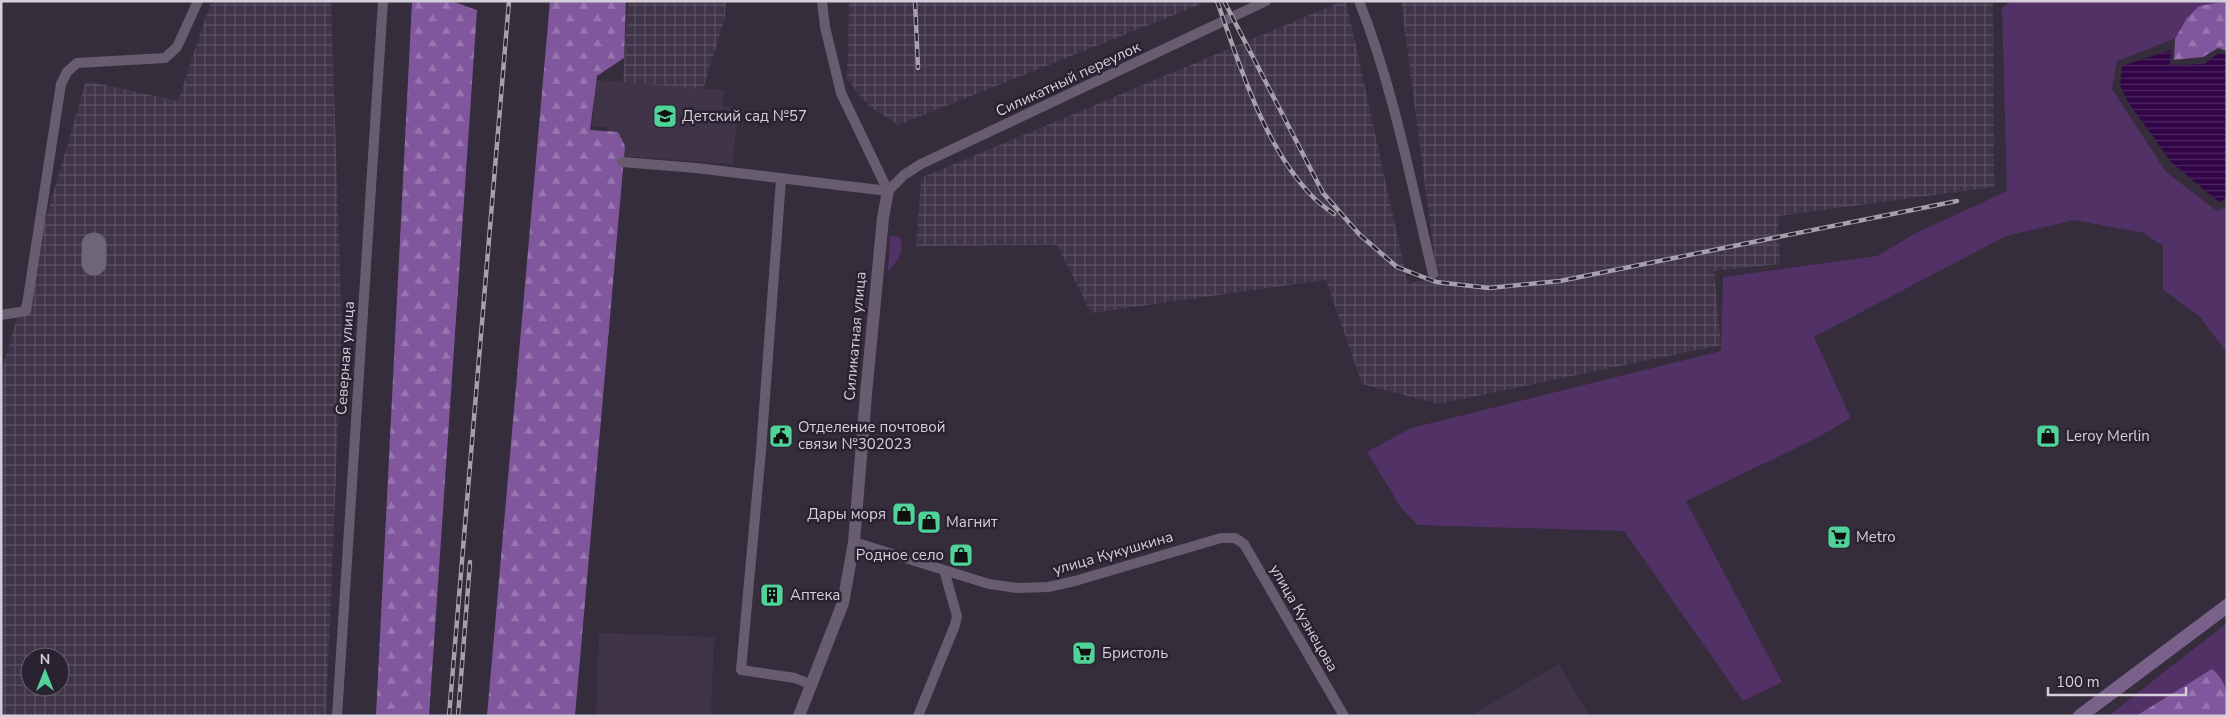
<svg xmlns="http://www.w3.org/2000/svg" width="2228" height="717" font-family="'Nunito Sans',sans-serif">
  <style>
    .built { fill: #403449 }
    .industrial { fill: url(#industrial-grid); fill-rule: evenodd }
    .grass { fill: #513166 }
    .forest { fill: url(#forest-firs) }
    .water { fill: url(#water-rules) }
    .lines { fill: none; stroke-linecap: round; stroke-linejoin: round }
    .taxiway { stroke: #6e6674; stroke-width: 25 }
    .minor { stroke: #675d6e; stroke-width: 10 }
    .tertiary { stroke: #675d6e; stroke-width: 12 }
    .secondary { stroke: #7a618b; stroke-width: 14 }
    .rail-casing { stroke: #a7a0ac; stroke-width: 4.5 }
    .rail { stroke: #2b2231; stroke-width: 2.5; stroke-dasharray: 8; stroke-linecap: butt }
    .labels { text-anchor: middle; stroke-width: 5; stroke-linejoin: round; paint-order: stroke }
    .street-label { font-size: 15px; fill: #d5cfd9; stroke: #2b2231 }
    .poi-label { font-size: 15px; fill: #d5cfd9; stroke: #2b2231; text-anchor: start }
  </style>
  <defs>
    <pattern id="industrial-grid" width="8" height="8" patternUnits="userSpaceOnUse" patternTransform="scale(1.25)"><rect width="8" height="8" fill="#403449"/><path d="M0 4h8M4 0v8" fill="none" stroke="#5b5063"/></pattern>
    <pattern id="forest-firs" width="22" height="20" patternUnits="userSpaceOnUse" patternTransform="scale(1.25)"><rect width="22" height="20" fill="#80579c"/><path d="M5 1l3.5 6h-7zM16 11l3.5 6h-7z" fill="#9776ae"/></pattern>
    <pattern id="water-rules" width="6" height="5" patternUnits="userSpaceOnUse" patternTransform="scale(1.25)"><rect width="6" height="5" fill="#310447"/><path d="M0 2.5h6" fill="none" stroke="#4e2861"/></pattern>
  </defs>
  <rect width="100%" height="100%" fill="#352c3c"/>
  <!-- built -->
  <path class="built" d="M596,80L724,90L723,106L738,107L733,164L605,155L607,127L592,126Z
    M599,633L714,637L711,716H596Z
    M1559,664L1589,716H1470Z"/>
  <!-- industrial -->
  <path class="industrial" d="M211,1H331L342,331L326,716H1V373L86,81L178,101ZM30,657H60V687H30Z
    M628,1H726L725,18L703,89L623,82Z
    M849,1H1209L898,125L869,106L847,79Z
    M1343,1H1346L1408,284L1437,277L1401,1H1993L1994,187L1778,216L1780,264L1714,271L1721,345L1438,404L1362,384L1326,280L1091,313L1057,245L916,246L921,178Z"/>
  <!-- grass -->
  <path class="grass" d="M2011,1H2227V12L2182,36L2117,61L2112,89L2166,172L2217,211L2227,206V353L2200,317L2163,290V246L2144,233L2074,220L2006,236L1814,337L1851,418L1813,440L1686,501L1782,682L1743,701L1624,531L1417,525L1400,506L1367,452L1411,428L1721,351L1723,277L1877,256L1916,233L2007,191L2002,8Z
    M890,236L900,237C906,253 897,260 888,272Z
    M2227,623V716H2108Z"/>
  <!-- forest -->
  <path class="forest" d="M412,1H451L477,10L429,716H376Z
    M550,1H626L624,58L597,76L590,130L618,132L625,146L575,716H487Z
    M2227,1V51L2218,48L2203,57L2174,60L2175,39L2187,18L2199,6Z
    M2212,669C2228,682 2227,695 2227,716H2136Z"/>
  <!-- water -->
  <path class="water" d="M2171,50L2170,65L2204,64L2219,53L2227,55V198L2219,202L2172,163L2128,102L2120,85L2122,66Z"/>
  <g class="lines">
    <!-- taxiway -->
    <path class="taxiway" d="M94,263V245"/>
    <!-- minor -->
    <path class="minor" d="M822,1L825,27L841,93L888,191
      M1359,1C1394,89 1411,183 1433,274
      M622,162L696,168L888,191
      M781,179L761,451L741,670L795,678L812,685
      M888,191L904,175L921,164L1266,1
      M1,315L26,311L61,84L67,72L77,63L165,58L177,47L198,1
      M854,542L989,584L1017,588L1048,587L1075,581L1221,538H1235L1244,544L1344,716
      M337,716L383,1
      M918,716L955,625L957,616L944,570"/>
    <!-- tertiary -->
    <path class="tertiary" d="M799,716L843,603L854,542L866,394L883,218L888,191"/>
    <!-- secondary -->
    <path class="secondary" d="M2080,716L2227,606"/>
    <!-- rail casing -->
    <g class="rail-casing">
      <path id="rail" d="M915,1L918,68
        M1217,1C1240,66 1264,147 1313,197C1319,203 1327,209 1334,214
        M1224,1L1323,193L1360,235L1397,267L1436,282L1489,288L1560,281L1957,201
        M449,716L509,1
        M458,716L470,562"/>
    </g>
    <!-- rail -->
    <use href="#rail" class="rail"/>
  </g>
  <!-- icons -->
  <defs>
    <g id="school-square" transform="scale(1.25)"><rect x="-9" y="-9" width="18" height="18" rx="4" fill="#50d398" stroke="#2b2231"/><path d="M0-5L7-2L0 1L-7-2ZM-4 1L0 2.5L4 1V4Q0 6-4 4Z" fill="#111"/></g>
    <g id="civic-square" transform="scale(1.25)"><rect x="-9" y="-9" width="18" height="18" rx="4" fill="#50d398" stroke="#2b2231"/><path d="M-.6-6.5H3V-4.5H.6V-3L4-1V1h2V6H-6V1h2V-1L-.6-3ZM-1.2 2.5V6h2.4V2.5Z" fill="#111"/></g>
    <g id="shop-square" transform="scale(1.25)"><rect x="-9" y="-9" width="18" height="18" rx="4" fill="#50d398" stroke="#2b2231"/><path d="M-5-2.5h2.3a2.7 3.5 0 0 1 5.4 0H5L5.5 6h-11ZM-1.5-2.5h3a1.5 2.3 0 0 0-3 0Z" fill="#111"/></g>
    <g id="supermarket-square" transform="scale(1.25)"><rect x="-9" y="-9" width="18" height="18" rx="4" fill="#50d398" stroke="#2b2231"/><path d="M-6-5.5h2.5l.6 2H6L4.5 2H-2.5L-4.4-4H-6ZM-1.5 3.2a1.3 1.3 0 1 0 .1 0ZM3 3.2a1.3 1.3 0 1 0 .1 0Z" fill="#111"/></g>
    <g id="building-square" transform="scale(1.25)"><rect x="-9" y="-9" width="18" height="18" rx="4" fill="#50d398" stroke="#2b2231"/><path d="M-4-6H4V6H1V3H-1V6H-4ZM-2.5-4.3h1.7v1.8h-1.7ZM.8-4.3h1.7v1.8H.8ZM-2.5-1h1.7V.8h-1.7ZM.8-1h1.7V.8H.8Z" fill="#111"/></g>
  </defs>
  <g fill-rule="evenodd">
    <use href="#school-square" x="665" y="116"/>
    <use href="#civic-square" x="781" y="436"/>
    <use href="#shop-square" x="2048" y="436"/>
    <use href="#shop-square" x="904" y="514"/>
    <use href="#shop-square" x="929" y="522"/>
    <use href="#supermarket-square" x="1839" y="537"/>
    <use href="#shop-square" x="961" y="555"/>
    <use href="#building-square" x="772" y="595"/>
    <use href="#supermarket-square" x="1084" y="653"/>
  </g>
  <g class="labels">
    <!-- street labels -->
    <g class="street-label">
      <text transform="translate(1068 79) rotate(-25)" y="5">Силикатный переулок</text>
      <text transform="translate(855 336) rotate(-85)" y="5">Силикатная улица</text>
      <text transform="translate(345 358) rotate(-86)" y="5">Северная улица</text>
      <text transform="translate(1113 553) rotate(-16)" y="5">улица Кукушкина</text>
      <text transform="translate(1304 618) rotate(60)" y="5">улица Кузнецова</text>
    </g>
    <!-- poi labels -->
    <g class="poi-label">
      <text x="682" y="121">Детский сад №57</text>
      <text x="798" y="432">Отделение почтовой<tspan x="798" dy="17">связи №302023</tspan></text>
      <text x="2066" y="441">Leroy Merlin</text>
      <text x="886" y="519" text-anchor="end">Дары моря</text>
      <text x="946" y="527">Магнит</text>
      <text x="1856" y="542">Metro</text>
      <text x="944" y="560" text-anchor="end">Родное село</text>
      <text x="790" y="600">Аптека</text>
      <text x="1102" y="658">Бристоль</text>
    </g>
  </g>
  <!-- border -->
  <rect width="2228" height="717" fill="none" stroke="#d5cfd9" stroke-width="5"/>
  <!-- north arrow -->
  <g transform="translate(45 672)"><circle r="24" fill="#2b2231" stroke="#6f6774"/>
  <path d="M0-4L9 19L0 12L-9 19Z" fill="#50d398"/>
  <text y="-8" font-size="14" font-weight="bold" text-anchor="middle" fill="#d5cfd9">N</text>
  </g>
  <!-- scale -->
  <path d="M2048 687v8h138v-8" fill="none" stroke="#d5cfd9" stroke-width="2.5"/>
  <text x="2056" y="687" font-size="15" fill="#d5cfd9" stroke="#2b2231" stroke-width="4" paint-order="stroke">100 m</text>
</svg>
